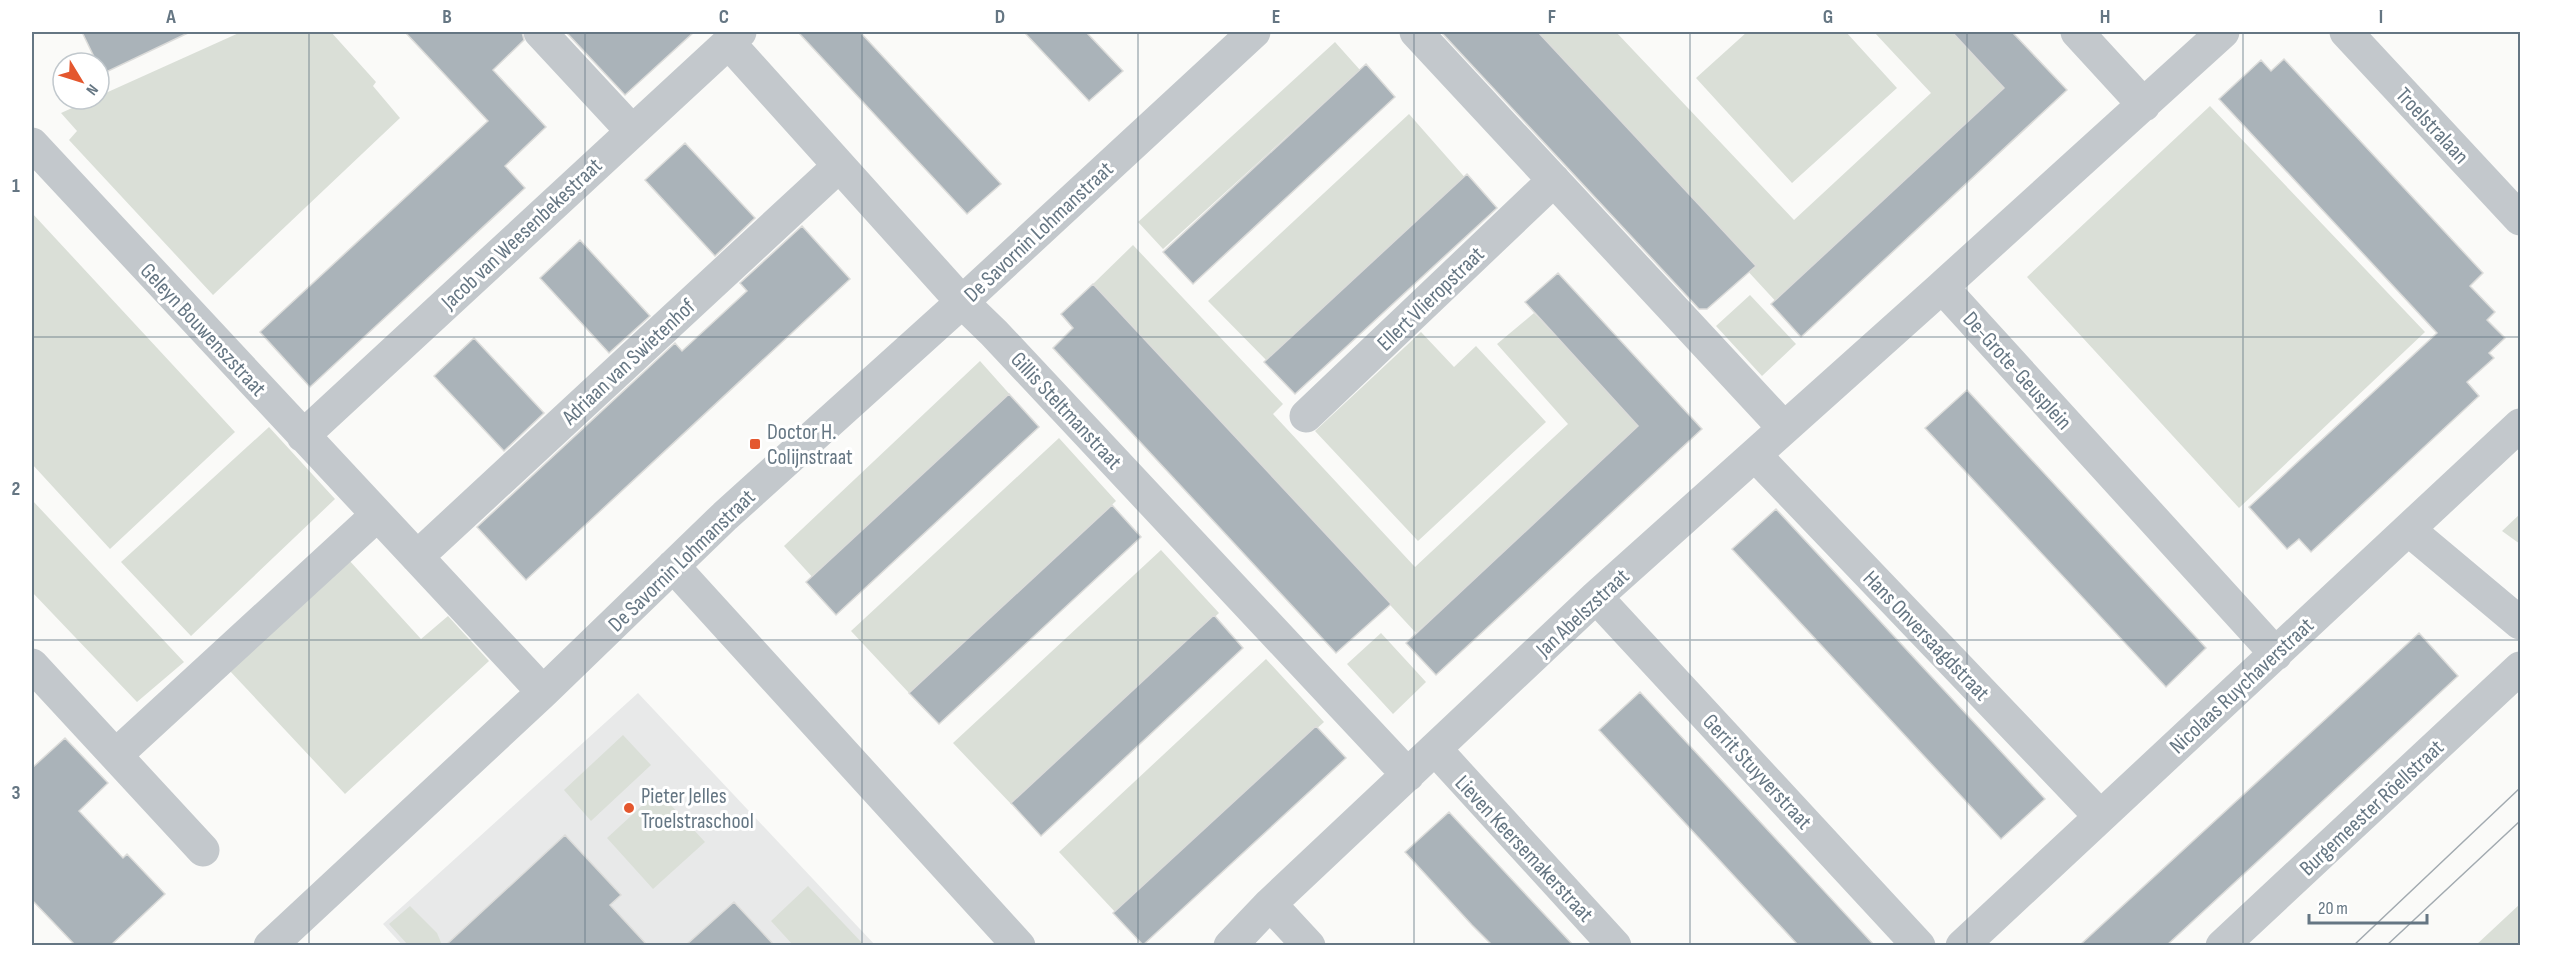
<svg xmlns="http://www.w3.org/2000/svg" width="2552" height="977" font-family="'Sofia Sans Condensed',sans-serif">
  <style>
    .built { fill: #e8e9e9 }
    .green { fill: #dadfd7 }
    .building { fill: #aab3b9; stroke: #dcdcda; stroke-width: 1.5 }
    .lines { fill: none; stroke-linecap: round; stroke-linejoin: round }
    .minor { stroke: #c3c8cc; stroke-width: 33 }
    .tram { stroke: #a2aab0; stroke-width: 1.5 }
    .grid { fill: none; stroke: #657683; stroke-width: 1.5; stroke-opacity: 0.55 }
    .poi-dot { fill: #e4572e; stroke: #fff; stroke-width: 2 }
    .labels { text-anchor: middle; stroke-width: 6; stroke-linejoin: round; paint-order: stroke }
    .street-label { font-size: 22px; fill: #657683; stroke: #fff }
    .poi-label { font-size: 22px; fill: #657683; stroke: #fff; text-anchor: start }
    .neatline { fill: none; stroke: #657683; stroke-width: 2 }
    .grid-label { font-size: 20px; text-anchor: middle; font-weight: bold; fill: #657683 }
  </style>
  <rect width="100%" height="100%" fill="#fafaf8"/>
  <!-- built -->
  <path class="built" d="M638,693L875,945L403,946L383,924Z"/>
  <!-- green -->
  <path class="green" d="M241,32H331L376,82L373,86L400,118L213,295L69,140L77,131L61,113L92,99H99V96Z
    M1527,32H1616L1794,220L1931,93L1874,32H1957L2015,94L1780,306Z
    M1747,32H1846L1897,88L1792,183L1696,78Z
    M1335,42L1360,70L1163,249L1138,222Z
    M2210,106L2425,332L2239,508L2027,277Z
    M1409,114L1468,181L1270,364L1208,301Z
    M32,213L235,432L110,549L32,464Z
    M1133,245L1283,404L1273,414L1415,567L1568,424L1497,344L1534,313L1641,426L1416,633L1093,284Z
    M1750,295L1796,344L1762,376L1716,326Z
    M1421,332L1454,367L1476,346L1546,422L1418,541L1315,431Z
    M980,361L1013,398L815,580L784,546Z
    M269,427L335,499L191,636L121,562Z
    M1059,438L1116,501L909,693L851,631Z
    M32,500L184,662L137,702L32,592Z
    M2520,514V544L2502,531Z
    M1161,550L1219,613L1012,805L953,743Z
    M348,559L421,639L448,616L489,661L345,794L229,670Z
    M1381,633L1426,682L1393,714L1347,664Z
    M1266,659L1324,722L1116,913L1059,852Z
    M623,735L651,765L591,821L564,790Z
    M658,791L705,842L653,889L607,838Z
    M808,886L864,945H793L771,921Z
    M2520,904V945H2476Z
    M410,906L437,933L442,945H408L389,924Z"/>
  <!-- building -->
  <path class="building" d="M82,32H190L102,74L99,63H97Z
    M405,32H522L524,40L493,70L546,127L505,166L525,188L310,387L260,332L488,121Z
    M566,32H694L625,95Z
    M798,32H860L1001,184L967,214Z
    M1024,32H1086L1123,71L1089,101Z
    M1441,32H1538L1756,266L1707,309H1699Z
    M1952,32H2012L2067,90L1801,337L1771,304L2004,88Z
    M2284,59L2483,273L2470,286L2495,312L2487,320L2505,338L2489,353L2494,358L2467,382L2479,396L2311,552L2299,539L2287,549L2249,507L2437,333L2219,99L2261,60L2271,71Z
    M1366,64L1395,97L1193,284L1163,252Z
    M685,143L755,218L715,256L645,180Z
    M1467,174L1497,208L1295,394L1264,362Z
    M802,226L850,279L526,580L477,527L675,343L682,351L747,291L740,283Z
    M580,240L650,316L609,353L540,278Z
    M1558,273L1702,429L1436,675L1406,643L1638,426L1525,302Z
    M1093,284L1391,604L1336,653L1053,348L1073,328L1061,314Z
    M474,338L544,413L504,451L434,376Z
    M1967,390L2206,648L2166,687L1925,428Z
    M1009,394L1039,427L836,615L806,582Z
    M1112,505L1141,537L939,724L909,693Z
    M1776,509L2045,799L2001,839L1732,549Z
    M1214,615L1243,648L1041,836L1011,803Z
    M2419,633L2458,676L2167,945H2080Z
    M1640,692L1701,758L1874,945H1798L1599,730Z
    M1316,726L1346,758L1143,945L1113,913Z
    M65,738L108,783L79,811L123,858L127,854L165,894L111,945H75L32,900V768Z
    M1449,812L1516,884L1573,945H1492L1472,925L1405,852Z
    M565,835L621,895L610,905L647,945H446Z
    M734,902L774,945H686Z"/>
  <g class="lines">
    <!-- minor -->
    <path class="minor" d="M540,32L631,130
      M1416,32L1784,428
      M2077,32L2144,105
      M2223,32L1942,287L2276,654
      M2346,32L2520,219
      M728,42L962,302L994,333L1408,775
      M32,144L543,692
      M1306,416L1554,180
      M303,436L740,32
      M1755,455L2099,815
      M2409,530L2520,623
      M417,557L839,166
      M673,566L1019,946
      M1596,597L1919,946
      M32,665L203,850
      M1436,750L1615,946
      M116,755L377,515
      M1270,904L1309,946
      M270,946L543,692L725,516L962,302L1254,32
      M1230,946L1270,904L1596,597L1942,287
      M1962,946L2520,425
      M2222,946L2520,668"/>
    <!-- tram -->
    <path class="tram" d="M2353,946L2520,788
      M2386,946L2520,821"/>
  </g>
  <!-- grid -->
  <path class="grid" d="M309,32V946M585,32V946M862,32V946M1138,32V946M1414,32V946M1690,32V946M1967,32V946M2243,32V946M32,337H2520M32,640H2520"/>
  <!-- markers -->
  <g class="poi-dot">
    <rect x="749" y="438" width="12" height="12" rx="3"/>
    <circle cx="629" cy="808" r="6"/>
  </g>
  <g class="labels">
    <!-- street labels -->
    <g class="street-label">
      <text transform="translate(2433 125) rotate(47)" y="8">Troelstralaan</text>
      <text transform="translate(1038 231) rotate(-43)" y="8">De Savornin Lohmanstraat</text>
      <text transform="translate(521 233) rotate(-43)" y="8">Jacob van Weesenbekestraat</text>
      <text transform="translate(1430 298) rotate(-44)" y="8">Ellert Vlieropstraat</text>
      <text transform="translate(204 329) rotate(47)" y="8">Geleyn Bouwenszstraat</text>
      <text transform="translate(628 361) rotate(-43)" y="8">Adriaan van Swietenhof</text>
      <text transform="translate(2018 370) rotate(48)" y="8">De-Grote-Geusplein</text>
      <text transform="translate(1067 410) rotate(47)" y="8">Gillis Steltmanstraat</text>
      <text transform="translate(681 560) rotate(-44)" y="8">De Savornin Lohmanstraat</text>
      <text transform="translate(1582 612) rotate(-43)" y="8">Jan Abelszstraat</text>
      <text transform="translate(1927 635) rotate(46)" y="8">Hans Onversaagdstraat</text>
      <text transform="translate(2241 685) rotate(-43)" y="8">Nicolaas Ruychaverstraat</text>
      <text transform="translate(1758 771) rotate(47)" y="8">Gerrit Stuyverstraat</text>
      <text transform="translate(2371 807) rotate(-43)" y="8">Burgemeester Röellstraat</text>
      <text transform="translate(1525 848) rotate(47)" y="8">Lieven Keersemakerstraat</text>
    </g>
    <!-- poi labels -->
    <g class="poi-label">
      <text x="767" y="439">Doctor H.<tspan x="767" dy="25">Colijnstraat</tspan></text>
      <text x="641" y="803">Pieter Jelles<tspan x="641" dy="25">Troelstraschool</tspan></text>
    </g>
  </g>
  <!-- border -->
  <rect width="2552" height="977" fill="none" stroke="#ffffff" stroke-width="66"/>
  <!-- north arrow -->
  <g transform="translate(81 81) rotate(128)"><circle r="28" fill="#ffffff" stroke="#c1c8cd" stroke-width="1.5"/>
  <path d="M0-4.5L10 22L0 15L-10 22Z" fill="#e4572e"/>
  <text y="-9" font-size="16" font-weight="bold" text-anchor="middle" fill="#657683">N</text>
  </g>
  <!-- scale -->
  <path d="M2309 914v9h118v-9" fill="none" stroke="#657683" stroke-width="3"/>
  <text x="2318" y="914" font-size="18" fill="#657683" stroke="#ffffff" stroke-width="4.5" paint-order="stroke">20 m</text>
  <rect x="33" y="33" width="2486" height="911" class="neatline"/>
  <g class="grid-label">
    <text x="171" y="23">A</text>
    <text x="447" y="23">B</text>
    <text x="724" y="23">C</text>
    <text x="1000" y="23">D</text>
    <text x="1276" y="23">E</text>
    <text x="1552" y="23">F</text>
    <text x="1828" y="23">G</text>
    <text x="2105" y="23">H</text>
    <text x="2381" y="23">I</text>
    <text x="16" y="192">1</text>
    <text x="16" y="495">2</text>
    <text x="16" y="799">3</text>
  </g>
</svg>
